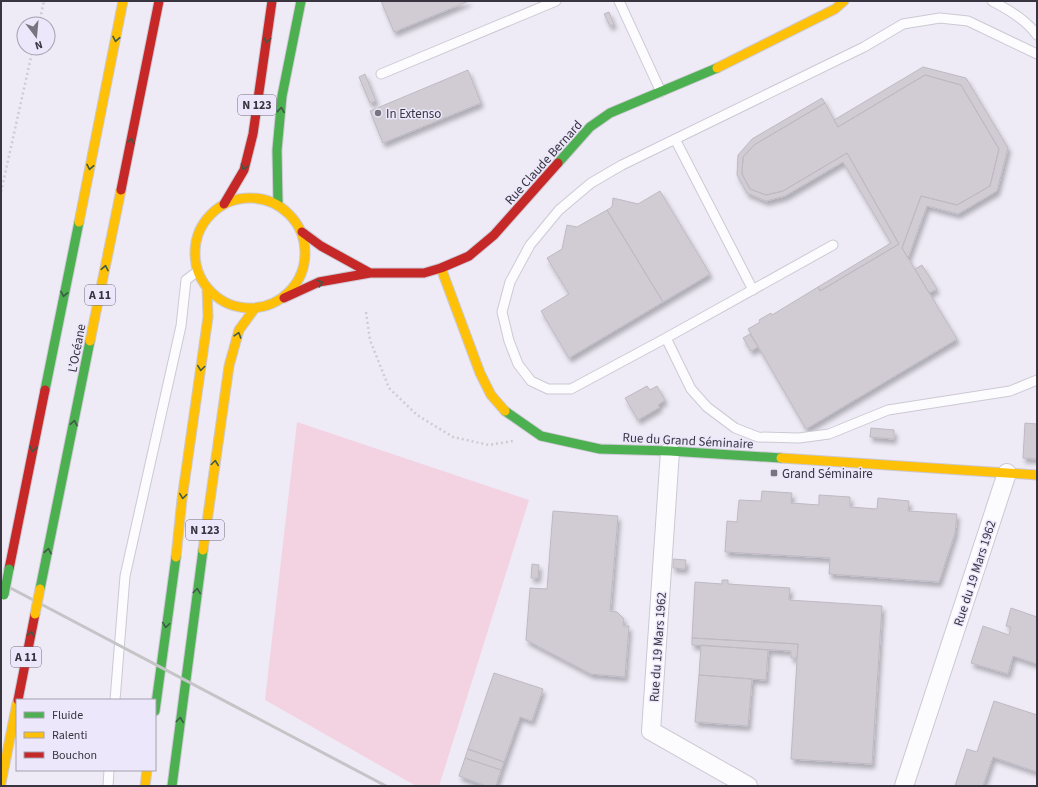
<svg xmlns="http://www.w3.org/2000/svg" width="1038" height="787" font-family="'Source Sans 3',sans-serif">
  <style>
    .green { fill: #f3d3e2 }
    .building { fill: #d1cbd4; stroke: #bfb9c3; filter: url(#shadow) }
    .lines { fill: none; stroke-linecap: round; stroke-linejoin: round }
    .lane-casing { stroke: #ccc9d4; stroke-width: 11 }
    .street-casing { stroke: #ccc9d4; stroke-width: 20 }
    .fast-casing { stroke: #ccc9d4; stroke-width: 11 }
    .slow-casing { stroke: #ccc9d4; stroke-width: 11 }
    .jam-casing { stroke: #ccc9d4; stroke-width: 11 }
    .path { stroke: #ccccd1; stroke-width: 2.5; stroke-dasharray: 2 3; stroke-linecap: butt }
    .lane { stroke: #fcfcfe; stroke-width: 9 }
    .street { stroke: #fcfcfe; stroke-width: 18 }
    .fast { stroke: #4caf50; stroke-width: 9 }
    .slow { stroke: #ffc107; stroke-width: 9 }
    .jam { stroke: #c62828; stroke-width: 9 }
    .rail { stroke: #c5c5c7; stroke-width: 3 }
    .fast-bridge-casing { stroke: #ccc9d4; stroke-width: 11; stroke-linecap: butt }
    .slow-bridge-casing { stroke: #ccc9d4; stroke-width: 11; stroke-linecap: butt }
    .fast-bridge { stroke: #4caf50; stroke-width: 9 }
    .slow-bridge { stroke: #ffc107; stroke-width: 9 }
    .oneway { stroke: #3e5a46 }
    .poi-dot { fill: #787580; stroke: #ece7fa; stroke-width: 1.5 }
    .labels { text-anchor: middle; stroke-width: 3; stroke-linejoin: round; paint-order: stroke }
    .shield { fill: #ece7fa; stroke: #6e6a78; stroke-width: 1 }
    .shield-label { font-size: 12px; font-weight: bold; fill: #383541 }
    .poi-label { font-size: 13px; fill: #383541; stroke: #ece7fa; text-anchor: start }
    .street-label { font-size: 13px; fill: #383541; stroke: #ece7fa }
  </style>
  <defs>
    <filter id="shadow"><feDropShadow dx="2.5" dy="4.5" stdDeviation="2" flood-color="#0004"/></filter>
  </defs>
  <rect width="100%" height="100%" fill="#eeebf6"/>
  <!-- green -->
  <path class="green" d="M297,422L529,500L439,786H416L265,700Z"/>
  <!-- building -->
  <path class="building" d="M381,1H469L394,32Z
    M609,12L614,24L610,26L604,14Z
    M923,67L966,78L1008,148L997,191L958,214L927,206L908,258L902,248L921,196L957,205L990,186L999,149L961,85L925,75L838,127L834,120Z
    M468,70L481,103L383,143L370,111Z
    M365,74L376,101L370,103L359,77Z
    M925,75L961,85L999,149L990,186L957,205L921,196L902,248L957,339L806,429L748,329L760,322L759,320L771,313L772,315L818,287L820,291L899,244L847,153L783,191L766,195L750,189L742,174L743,157L754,145L825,103L838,127Z
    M822,98L825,103L754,145L743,157L742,174L750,189L766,195L783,191L847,153L899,244L820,291L818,287L891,243L843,162L785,196L766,201L747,193L737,175L738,155L752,139Z
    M660,191L710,274L663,302L607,210L612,207L613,198L638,204Z
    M607,210L663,302L569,358L541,311L569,294L547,258L562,249L567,225L577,227Z
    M922,265L937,289L929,293L915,269Z
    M750,334L758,347L751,351L743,338Z
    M647,386L650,390L657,386L665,400L658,405L660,407L638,420L625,398Z
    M1025,423L1037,424V459L1023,458Z
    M871,428L894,430V439L870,437Z
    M762,491L792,493L791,503L819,505V495L850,497V507L877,509L878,498L909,501L908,511L957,514L955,533L939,582L829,574L830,558L725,552L727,521L737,522L739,500L761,501Z
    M553,511L618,516L610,611L617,612L624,619L623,626H629L625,677L591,674L526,640L530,588L547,589Z
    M673,559L686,560L685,569L673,568Z
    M532,564L539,565L538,578H531Z
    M722,580H728V584L790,588L789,600L882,606L872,764L791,759L798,644L692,638L695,582L722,584Z
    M1011,608L1037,617V664L1013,656L1008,674L971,663L983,626L1009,635L1011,627L1006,626Z
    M692,638L798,644L797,658H791V651L692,645Z
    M701,645L768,650L766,680L699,675Z
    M494,673L543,689L532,721L520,717L504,762L468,749Z
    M699,675L752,679L748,726L695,722Z
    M994,701L1037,715V772L993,757L983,786H955L967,749L977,752Z
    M468,749L504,762L501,770L465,758Z
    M465,758L501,770L496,786H486L459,776Z"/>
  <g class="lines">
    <!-- lane casing -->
    <g class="lane-casing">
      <path id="lane" d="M619,1L661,92
        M992,1C1009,10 1026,20 1037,35
        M1037,54L968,21L940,18L903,24L864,47L622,165L591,183L559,210L530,245L510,282L502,312L509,341L518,364L531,381L548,389H571L666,338L691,389L707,407L735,428L758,437L799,438L829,434L888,410L1010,391L1037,380
        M381,74L556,1
        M675,139L753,290
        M666,338L833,245
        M115,700L125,576L181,326L186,280L198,271
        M108,786L109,770"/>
    </g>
    <!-- street casing -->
    <g class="street-casing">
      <path id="street" d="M670,451L651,731L748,786
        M904,786L1007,473"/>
    </g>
    <!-- fast casing -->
    <g class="fast-casing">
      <path id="fast" d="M558,163L590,127L610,113L717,68
        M278,204L277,150L282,96L301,1
        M45,390L79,222
        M505,411L541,436L600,449L670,451L781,458
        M40,589L90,341
        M155,711L176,557
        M172,786L203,550"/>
    </g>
    <!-- slow casing -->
    <g class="slow-casing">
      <path id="slow" d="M717,68L835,9L844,1
        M195 253a55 55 0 1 1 110 0a55 55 0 1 1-110 0Z
        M79,222L123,1
        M441,268L480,373L491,395L505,411
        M90,341L121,190
        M781,458L1037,475
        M203,550L229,366L239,330L255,308
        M176,557L182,499L208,317L207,287
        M1,783L17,703
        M145,786L147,770"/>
    </g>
    <!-- jam casing -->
    <g class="jam-casing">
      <path id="jam" d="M121,190L159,1
        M224,204L244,170L253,134L272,1
        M302,232L321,246L370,273
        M284,298L319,282L370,273H424L441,268L469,256L494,235L558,163
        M9,569L45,390
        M18,700L35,614"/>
    </g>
    <!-- path -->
    <path class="path" d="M39,24L44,1
      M1,192L33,48
      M366,312L370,340L389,388L417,415L453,437L489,445L513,441"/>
    <!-- lane -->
    <use href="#lane" class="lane"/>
    <!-- street -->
    <use href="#street" class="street"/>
    <!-- fast -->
    <use href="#fast" class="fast"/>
    <!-- slow -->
    <use href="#slow" class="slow"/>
    <!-- jam -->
    <use href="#jam" class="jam"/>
    <!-- rail -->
    <path class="rail" d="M1,583L386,786"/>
    <!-- fast-bridge casing -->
    <g class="fast-bridge-casing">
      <path id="fast-bridge" d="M4,595L9,569"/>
    </g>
    <!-- slow-bridge casing -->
    <g class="slow-bridge-casing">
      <path id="slow-bridge" d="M35,614L40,589"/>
    </g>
    <!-- fast-bridge -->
    <use href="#fast-bridge" class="fast-bridge"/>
    <!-- slow-bridge -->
    <use href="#slow-bridge" class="slow-bridge"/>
  </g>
  <!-- one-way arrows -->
  <defs><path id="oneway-chevron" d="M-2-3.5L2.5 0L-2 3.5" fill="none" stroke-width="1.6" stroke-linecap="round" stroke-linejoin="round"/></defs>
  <g class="oneway">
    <use href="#oneway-chevron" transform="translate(116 39) rotate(101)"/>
    <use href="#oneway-chevron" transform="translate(267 40) rotate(98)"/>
    <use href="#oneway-chevron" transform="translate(281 110) rotate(-84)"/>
    <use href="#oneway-chevron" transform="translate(131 141) rotate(-79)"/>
    <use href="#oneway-chevron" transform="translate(90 167) rotate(101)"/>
    <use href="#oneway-chevron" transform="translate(244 167) rotate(109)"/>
    <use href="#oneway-chevron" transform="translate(105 268) rotate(-79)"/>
    <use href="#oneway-chevron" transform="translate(320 283) rotate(-17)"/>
    <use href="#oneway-chevron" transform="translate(64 294) rotate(101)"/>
    <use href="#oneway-chevron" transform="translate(238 335) rotate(-72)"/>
    <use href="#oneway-chevron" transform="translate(201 368) rotate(98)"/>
    <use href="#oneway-chevron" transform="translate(74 423) rotate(-79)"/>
    <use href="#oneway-chevron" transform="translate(33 449) rotate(101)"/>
    <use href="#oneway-chevron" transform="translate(215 463) rotate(-82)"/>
    <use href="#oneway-chevron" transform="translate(183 496) rotate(98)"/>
    <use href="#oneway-chevron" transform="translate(48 551) rotate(-79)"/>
    <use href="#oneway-chevron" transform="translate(197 591) rotate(-82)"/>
    <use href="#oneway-chevron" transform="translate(166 625) rotate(98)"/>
    <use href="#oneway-chevron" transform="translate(31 634) rotate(-79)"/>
    <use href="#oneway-chevron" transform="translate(180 720) rotate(-83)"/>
  </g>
  <!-- markers -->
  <g class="poi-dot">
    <circle cx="378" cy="113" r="4"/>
    <rect x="770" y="469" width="8" height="8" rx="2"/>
  </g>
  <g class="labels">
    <!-- shield labels -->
    <g class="shield">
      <rect x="238" y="95" width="38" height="20" rx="3"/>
      <rect x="85" y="285" width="30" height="20" rx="3"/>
      <rect x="186" y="520" width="38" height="20" rx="3"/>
      <rect x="11" y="647" width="30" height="20" rx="3"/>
    </g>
    <g class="shield-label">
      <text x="257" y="109">N 123</text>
      <text x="100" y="299">A 11</text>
      <text x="205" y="534">N 123</text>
      <text x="26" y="661">A 11</text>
    </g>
    <!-- poi labels -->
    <g class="poi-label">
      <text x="386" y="118">In Extenso</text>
      <text x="782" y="478">Grand Séminaire</text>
    </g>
    <!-- street labels -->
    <g class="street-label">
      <text transform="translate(543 162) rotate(-48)" y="5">Rue Claude Bernard</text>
      <text transform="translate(76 348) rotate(-79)" y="5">L’Océane</text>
      <text transform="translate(688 440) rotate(3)" y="5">Rue du Grand Séminaire</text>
      <text transform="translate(974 573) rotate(-72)" y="5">Rue du 19 Mars 1962</text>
      <text transform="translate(657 647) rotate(-86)" y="5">Rue du 19 Mars 1962</text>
    </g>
  </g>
  <!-- border -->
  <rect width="1038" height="787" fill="none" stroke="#383541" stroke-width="4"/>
  <!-- legend -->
  <rect x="16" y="699" width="140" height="72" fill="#ece7fa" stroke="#a4a0b0"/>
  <rect x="24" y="712" width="20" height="6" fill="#4caf50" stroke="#a4a0b0"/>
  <text x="52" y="719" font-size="12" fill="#383541">Fluide</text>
  <rect x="24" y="732" width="20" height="6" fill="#ffc107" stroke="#a4a0b0"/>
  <text x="52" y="739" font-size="12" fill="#383541">Ralenti</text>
  <rect x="24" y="752" width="20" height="6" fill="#c62828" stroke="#a4a0b0"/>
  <text x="52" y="759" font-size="12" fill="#383541">Bouchon</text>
  <!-- north arrow -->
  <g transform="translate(36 36) rotate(164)"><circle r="19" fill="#ece7fa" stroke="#a4a0b0"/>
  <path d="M0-3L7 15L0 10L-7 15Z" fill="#787580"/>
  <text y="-6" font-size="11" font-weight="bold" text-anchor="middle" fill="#383541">N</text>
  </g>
</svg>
